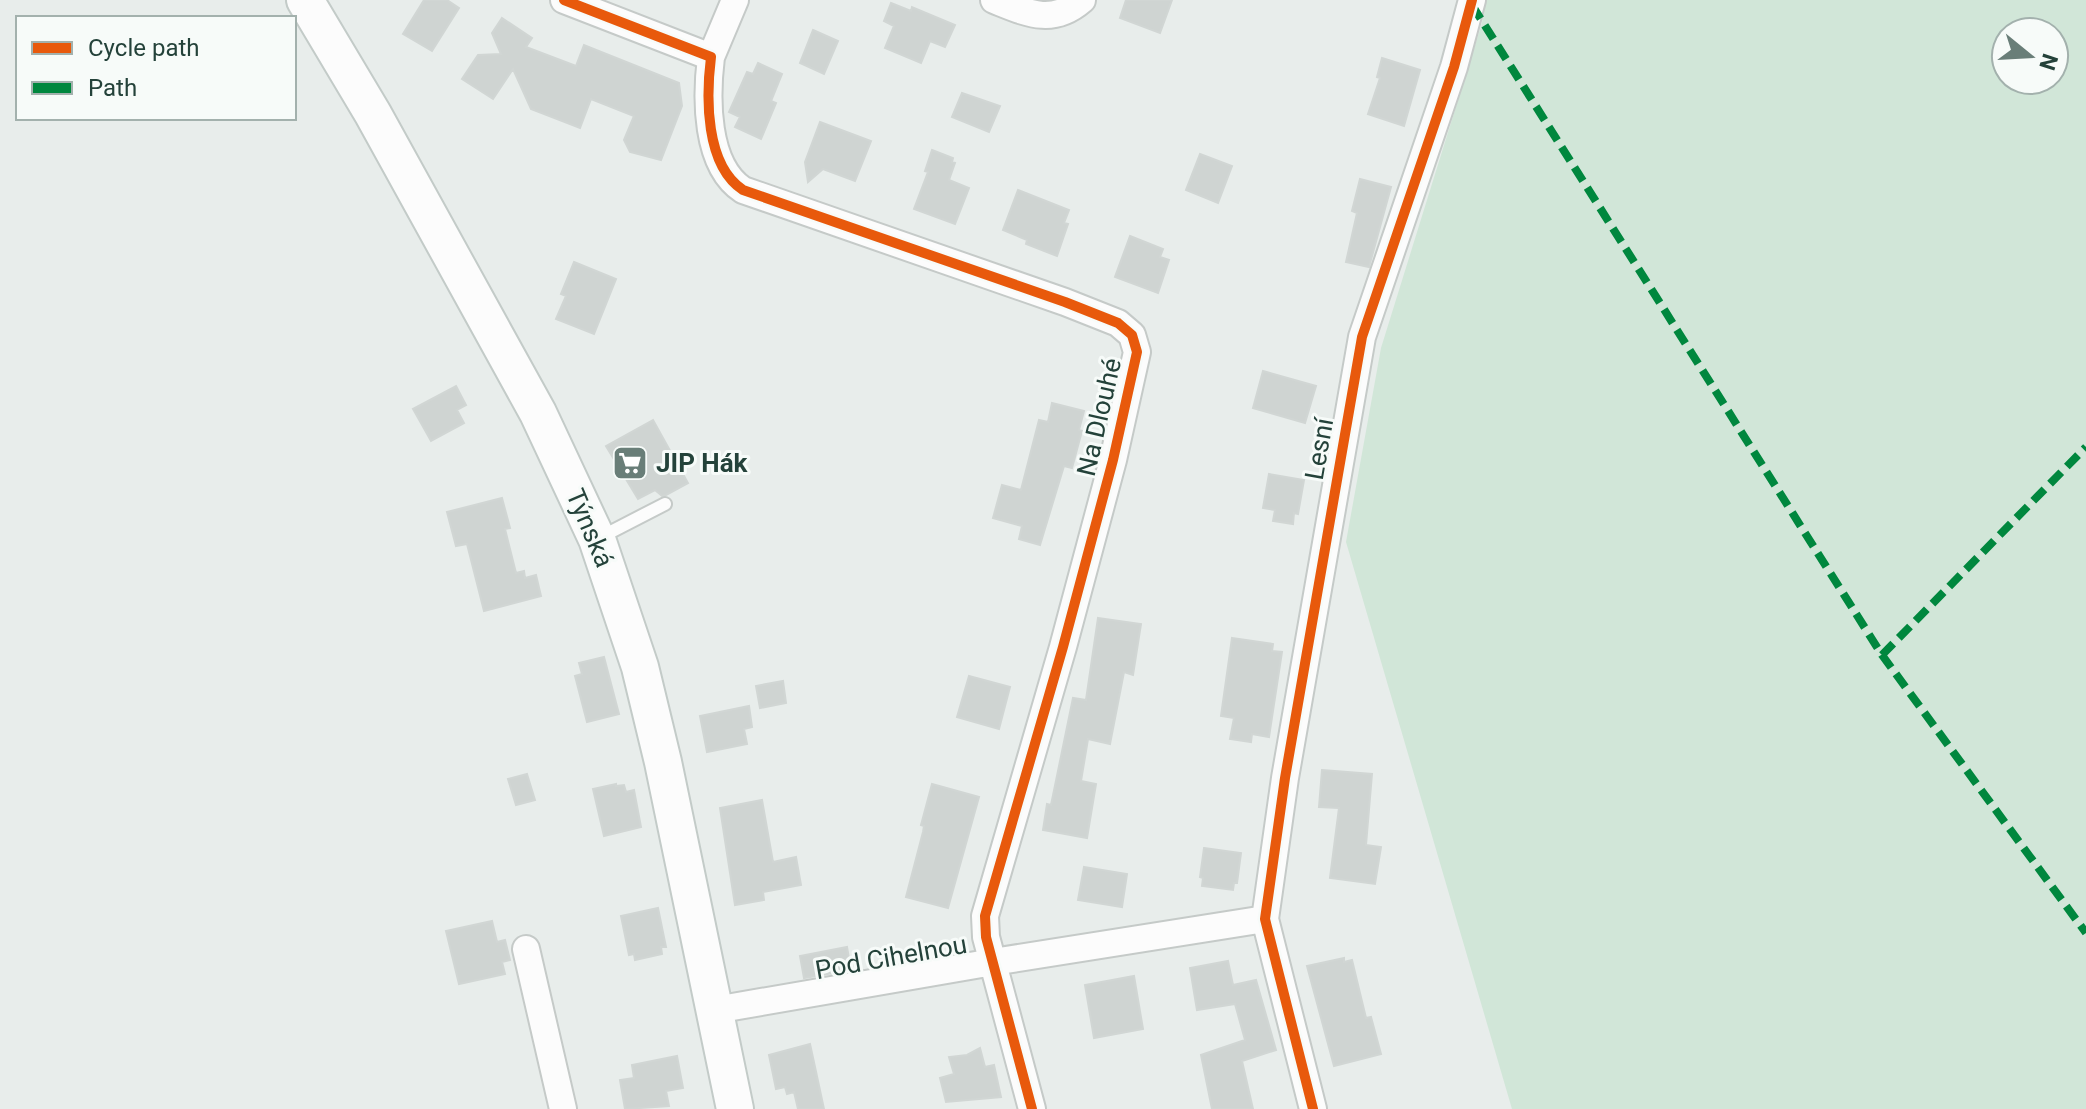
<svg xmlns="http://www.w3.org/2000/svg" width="2086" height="1109" font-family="Roboto,sans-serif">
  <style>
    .green { fill: #d1e6d8; fill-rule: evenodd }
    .building { fill: #cfd4d2; stroke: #d1d6d4; stroke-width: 2 }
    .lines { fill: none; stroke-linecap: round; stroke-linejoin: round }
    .service-casing { stroke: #c5cac8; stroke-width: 16 }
    .minor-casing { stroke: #c5cac8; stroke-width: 30 }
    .secondary-casing { stroke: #c3cbc8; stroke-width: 40 }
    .service { stroke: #fcfcfc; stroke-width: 12 }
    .minor { stroke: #fcfcfc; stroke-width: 26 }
    .secondary { stroke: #fcfcfc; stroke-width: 36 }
    .quiet { stroke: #00873e; stroke-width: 8; stroke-dasharray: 16 8; stroke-linecap: butt }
    .cycleway-casing { stroke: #f7fbf9; stroke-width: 15 }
    .cycleway { stroke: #e8590c; stroke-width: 10 }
    .labels { text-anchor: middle; stroke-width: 6; stroke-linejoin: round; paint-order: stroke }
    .street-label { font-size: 26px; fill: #24423a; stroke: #f7fbf9 }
    .poi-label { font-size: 26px; font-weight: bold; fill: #24423a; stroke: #f7fbf9; text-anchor: start }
  </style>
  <rect width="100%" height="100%" fill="#e8edeb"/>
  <!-- green -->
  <path class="green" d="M1485,0H2086V1109H1512L1346,542L1381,348L1482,23ZM2006,32H2054V80H2006Z"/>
  <!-- building -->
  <path class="building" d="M424,0H447L459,8L432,51L403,34Z
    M1126,0H1172L1160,33L1120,18Z
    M891,3L911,11L912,7L955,25L945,47L930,41L921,63L885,48L894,26L884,21Z
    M502,18L532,38L526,47L576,66L584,45L679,83L682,106L661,160L630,152L624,140L634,116L591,99L580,128L531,109L513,69L493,99L462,79L478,55L501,54L492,33Z
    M813,30L838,41L824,74L800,63Z
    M1382,58L1420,70L1404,126L1368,114L1380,78L1377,77Z
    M758,63L782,74L771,101L776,103L761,139L735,127L740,117L729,112L747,72L753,74Z
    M962,93L1000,106L989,132L952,117Z
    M820,122L871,141L855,181L823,169L808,182L805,162Z
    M932,150L953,158L952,162L955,163L949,180L969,188L955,224L914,209L928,172L925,171Z
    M1200,154L1232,166L1218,203L1186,190Z
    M1360,179L1391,187L1369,267L1346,262L1357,213L1352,211Z
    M1018,190L1069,210L1064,223L1068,224L1057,256L1026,244L1027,240L1003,230Z
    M1130,236L1163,249L1160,257L1169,260L1158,293L1115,277Z
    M574,262L616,279L594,334L556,319L566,296L561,294Z
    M1263,371L1316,386L1305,423L1253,408Z
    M456,386L466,405L457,410L464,423L431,441L413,409Z
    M1052,403L1084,411L1079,430L1082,431L1072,468L1064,466L1040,545L1019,539L1022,526L993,518L1002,485L1021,490L1039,420L1048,422Z
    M653,420L688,483L666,495L662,496L655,490L638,499L606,446Z
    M1269,474L1304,480L1298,514L1294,513L1293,524L1273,521L1275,510L1263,508Z
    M502,498L510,528L505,529L516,573L524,571L525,578L536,575L541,596L484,611L467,544L456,546L447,512Z
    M1098,618L1141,624L1133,675L1124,672L1110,744L1088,739L1081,781L1096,784L1087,838L1043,830L1047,804L1051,805L1073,698L1086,700Z
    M1232,638L1273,644L1272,651L1282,652L1269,737L1252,734L1251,742L1230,739L1234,718L1221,716Z
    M604,657L619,714L587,722L575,676L582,674L579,663Z
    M969,676L1010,687L999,729L957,717Z
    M783,681L786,703L760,708L756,686Z
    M749,706L752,727L744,729L747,744L707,752L700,716Z
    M1322,770L1372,774L1366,845L1381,847L1375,884L1330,878L1339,808L1319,807Z
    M527,774L535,800L516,805L508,779Z
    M616,784V786L624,785L626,792L634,790L641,827L604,836L593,789Z
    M932,784L979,797L948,908L906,897L923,832L924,826L921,825Z
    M762,800L773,862L796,857L801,885L763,892L764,900L735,905L720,808Z
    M1204,848L1241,853L1237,883H1234L1233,890L1202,886L1203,878L1200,877Z
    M1084,867L1127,874L1122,907L1078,900Z
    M658,908L666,947H661L662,954L635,960L634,954L629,955L621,916Z
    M492,921L497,942L505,940L510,960L502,962L505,974L459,984L446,931Z
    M847,947L851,970L804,978L800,956Z
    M1344,958V962L1352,960L1366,1018L1371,1017L1381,1054L1334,1066L1307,966Z
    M1228,961L1233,985L1256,980L1276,1050L1242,1061L1253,1109H1212L1201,1055L1245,1040L1235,1004L1197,1010L1190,968Z
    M1134,976L1143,1029L1094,1038L1085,985Z
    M810,1044L815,1067L824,1109H798L794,1092L787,1094L785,1087L776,1089L769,1055Z
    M980,1048L985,1067L994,1065L1001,1097L946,1102L940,1078L954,1074L949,1057L967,1055Z
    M677,1056L683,1088L666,1091L669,1106L625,1109L620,1080L634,1078L632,1065Z"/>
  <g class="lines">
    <!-- service casing -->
    <g class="service-casing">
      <path id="service" d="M599,538L665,504"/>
    </g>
    <!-- minor casing -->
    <g class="minor-casing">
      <path id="minor" d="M564,0L711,57C706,97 705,165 743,190L1065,302L1118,323L1132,335L1137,352L1113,460L1063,647L985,916L986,937L1032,1109
        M994,0C1027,13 1052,26 1082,0
        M711,57L735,0
        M526,949L563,1109
        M715,1010L993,962L1265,919
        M1313,1109L1265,919L1285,778L1362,337L1454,67L1472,0"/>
    </g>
    <!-- secondary casing -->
    <g class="secondary-casing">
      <path id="secondary" d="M305,0L373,114L538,413L597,539L640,667L663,762L735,1109"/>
    </g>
    <!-- service -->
    <use href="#service" class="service"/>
    <!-- minor -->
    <use href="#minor" class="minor"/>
    <!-- secondary -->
    <use href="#secondary" class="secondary"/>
    <!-- quiet -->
    <path class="quiet" d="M1472,5L1882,655L2086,933
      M1882,655L2086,447"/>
    <!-- cycleway casing -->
    <g class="cycleway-casing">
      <path id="cycleway" d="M564,0L711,57C706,97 705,165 743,190L1065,302L1118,323L1132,335L1137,352L1113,460L1063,647L985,916L986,937L1032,1109
        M1313,1109L1265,919L1285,778L1362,337L1454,67L1472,0"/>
    </g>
    <!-- cycleway -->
    <use href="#cycleway" class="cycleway"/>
  </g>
  <!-- icons -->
  <defs>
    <g id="supermarket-square" transform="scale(1.8)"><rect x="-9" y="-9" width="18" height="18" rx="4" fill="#697e78" stroke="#f7fbf9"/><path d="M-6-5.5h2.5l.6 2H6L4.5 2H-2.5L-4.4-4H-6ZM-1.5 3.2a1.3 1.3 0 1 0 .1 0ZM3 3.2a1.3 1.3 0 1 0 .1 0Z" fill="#fff"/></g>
  </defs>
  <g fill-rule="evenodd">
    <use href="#supermarket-square" x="630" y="463"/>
  </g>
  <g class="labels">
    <!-- street labels -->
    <g class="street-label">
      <text transform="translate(1099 417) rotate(-77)" y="9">Na Dlouhé</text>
      <text transform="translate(1319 449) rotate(-80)" y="9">Lesní</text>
      <text transform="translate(590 528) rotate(67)" y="9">Týnská</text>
      <text transform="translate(891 957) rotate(-10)" y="9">Pod Cihelnou</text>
    </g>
    <!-- poi labels -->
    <g class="poi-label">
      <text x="656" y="472">JIP Hák</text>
    </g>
  </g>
  <!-- legend -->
  <rect x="16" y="16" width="280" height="104" fill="#f7fbf9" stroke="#a3b1ad" stroke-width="2"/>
  <rect x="32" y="42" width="40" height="12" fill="#e8590c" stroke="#a3b1ad" stroke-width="2"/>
  <text x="88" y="56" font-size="24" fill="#24423a">Cycle path</text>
  <rect x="32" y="82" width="40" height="12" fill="#00873e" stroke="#a3b1ad" stroke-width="2"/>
  <text x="88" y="96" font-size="24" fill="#24423a">Path</text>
  <!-- north arrow -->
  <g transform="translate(2030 56) rotate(108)"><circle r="38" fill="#f7fbf9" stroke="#a3b1ad" stroke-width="2"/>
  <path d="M0-6L14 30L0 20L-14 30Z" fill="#697e78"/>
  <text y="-12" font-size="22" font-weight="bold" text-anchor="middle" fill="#24423a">N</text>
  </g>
</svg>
